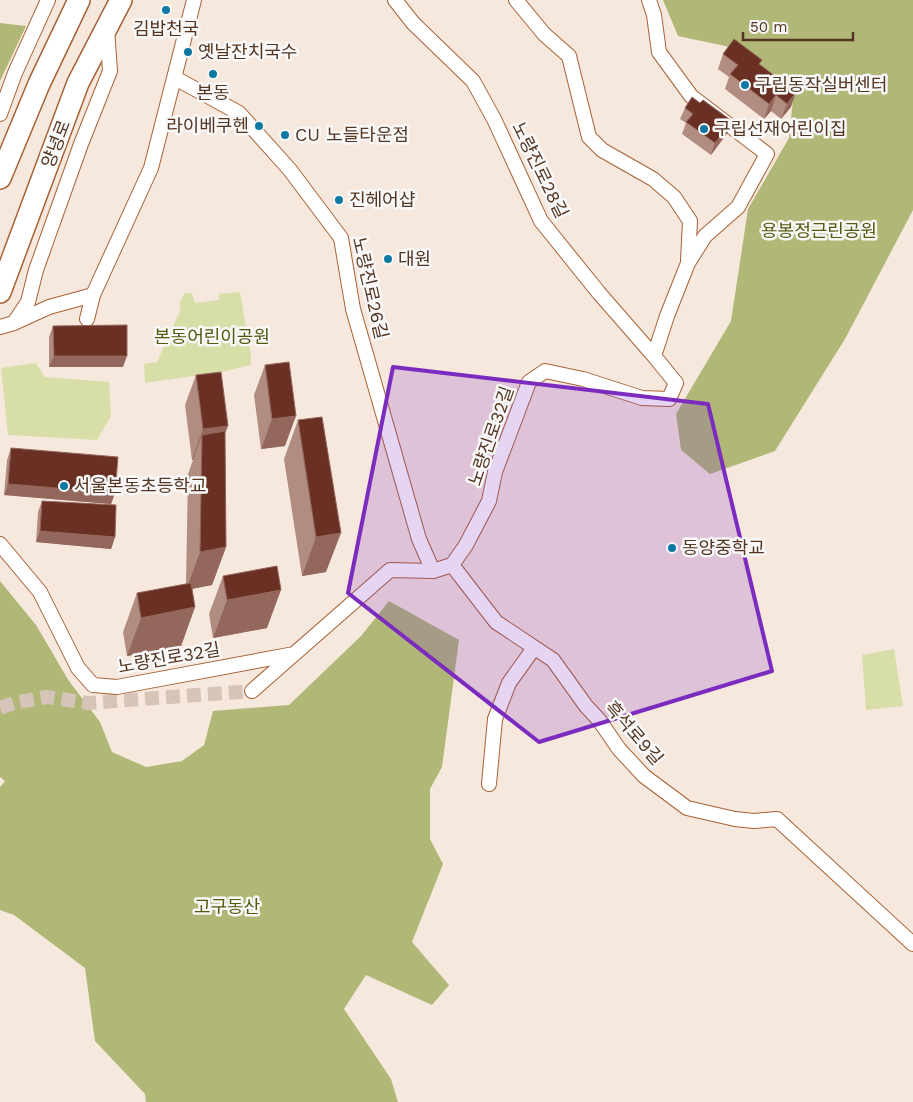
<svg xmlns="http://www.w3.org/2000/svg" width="913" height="1102" font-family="'Work Sans','Noto Sans KR',sans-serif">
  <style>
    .green { fill: #d8dea7 }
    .forest { fill: #b1b877 }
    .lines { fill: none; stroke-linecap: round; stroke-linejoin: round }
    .street-tunnel { stroke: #d6c4b8; stroke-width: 14; stroke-dasharray: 14 7; stroke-linecap: butt }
    .street-casing { stroke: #a66234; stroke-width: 16 }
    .primary-casing { stroke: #a66234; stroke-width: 24 }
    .street { stroke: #fff; stroke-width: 14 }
    .primary { stroke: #fff; stroke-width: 21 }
    .wall { fill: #b08c81 }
    .shaded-wall { fill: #94675c }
    .building { fill: #6a3024; stroke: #94675c }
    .marked { fill: #7b2cbf; fill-opacity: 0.2; stroke: #7b2cbf; stroke-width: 4; stroke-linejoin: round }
    .poi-dot { fill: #0e78a3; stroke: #f8f8f8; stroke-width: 2 }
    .labels { text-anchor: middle; stroke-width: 5; stroke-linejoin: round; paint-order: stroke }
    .poi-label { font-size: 18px; fill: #533521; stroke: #f8f8f8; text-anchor: start }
    .street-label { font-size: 18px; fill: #533521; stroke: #f8f8f8 }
    .park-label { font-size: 18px; fill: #55590d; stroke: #f8f8f8 }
  </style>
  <rect width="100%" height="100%" fill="#f7e8de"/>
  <!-- green -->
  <path class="green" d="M240,292L251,355V365L221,372L145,383L144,364L157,362L180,311V302L185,293H192L195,303L219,300V294Z
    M36,363L45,377L109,382L111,416L97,440L8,435L1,368Z
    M894,649L903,706L866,710L862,655Z"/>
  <!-- forest -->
  <path class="forest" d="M663,0H913V210L845,339L775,451L710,474L681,450L676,414L731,321L748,209L789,138L793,99L739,49L678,36Z
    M0,23L26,26L0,81Z
    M0,581L36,625L69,681L100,722L112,752L146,767L182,761L204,745L213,711L289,705L361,636L389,601L459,640L442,767L430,789V839L443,864L412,942L449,985L432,1005L366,975L344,1009L391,1079L398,1102H146L145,1094L95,1041L85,968L14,915L0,910V787L5,781L0,777Z"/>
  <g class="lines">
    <!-- street-tunnel -->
    <path class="street-tunnel" d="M0,708L14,703L47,697L88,703L252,691"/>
    <!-- street casing -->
    <g class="street-casing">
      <path id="street" d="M395,0L413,23L473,81L494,119L541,221L599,293L654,356
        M516,0L544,34L569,56L589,137L602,150L653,179L674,197L690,221L688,261
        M175,78L239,113L290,170L341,238L353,309L419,539L433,571
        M0,114L15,73L48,0
        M87,319L93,295L151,168L194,0
        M14,323L49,307L93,295
        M0,327L14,323L28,302L36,270L81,144L110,71L107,29
        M0,544L40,592L78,668L93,685L117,687L294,654
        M452,565L496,622L553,660L586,706L599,720L619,749L644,776L687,808L735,819L754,821L777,819L913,944
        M252,691L390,570L433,571L452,565L466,545L489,501L495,472L529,382L545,371L583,379L642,398L669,399L676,383L654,356L667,316L688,263L705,236L738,207L767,154L691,96L659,52L654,15L649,0
        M489,784L495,719L509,683L534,648"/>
    </g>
    <!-- primary casing -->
    <g class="primary-casing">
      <path id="primary" d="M0,178L39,84L79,0
        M0,292L78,83L121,0"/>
    </g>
    <!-- street -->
    <use href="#street" class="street"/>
    <!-- primary -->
    <use href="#primary" class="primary"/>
  </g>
  <!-- wall -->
  <path class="wall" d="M723,54L760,64L791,107L781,119L771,111L764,119L725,89L729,77L718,69Z
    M700,103L732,121L728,132L711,155L682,134L686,123L680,119L685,108Z
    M53,326L123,367H49V337Z
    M265,365L285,446L261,449L254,395Z
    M196,375L225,434L226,547L212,585L192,589L195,607L181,646L127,656L123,632L137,593L186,584L188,474L193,460H192L185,405Z
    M298,420L326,572L302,576L284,459Z
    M11,448L115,493L111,504L4,495L7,460Z
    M42,501L115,537L111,549L36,542L38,512Z
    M223,576L267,628L213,638L209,614Z"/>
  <!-- shaded-wall -->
  <path class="shaded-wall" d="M796,92L791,107L781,119L787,104Z
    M776,95L771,111L764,119L769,104Z
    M732,121L728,132L711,155L715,143Z
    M54,356H127L123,367H49Z
    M296,416L285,446L261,449L272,419Z
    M228,426L216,457L202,435L193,460H192L203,429Z
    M8,484L115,493L111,504L4,495Z
    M40,531L115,537L111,549L36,542Z
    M341,533L326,572L302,576L316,537Z
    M226,547L212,585L186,590L200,552Z
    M281,590L267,628L213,638L227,600Z
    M195,607L181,646L127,656L141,618Z"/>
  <!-- building -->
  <path class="building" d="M734,39L762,60L759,64L796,92L787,104L776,95L769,104L730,74L738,65L723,54Z
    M692,97L700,103L703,100L732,121L715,143L686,122L693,114L685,108Z
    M127,325V356H54L53,326Z
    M289,362L296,416L272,419L265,365Z
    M221,372L228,426L203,429L196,375Z
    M322,417L341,533L316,537L298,420Z
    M225,431L226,547L200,552L202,435Z
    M11,448L118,457L115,493L8,484Z
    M42,501L116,505L115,537L40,531Z
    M277,566L281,590L227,600L223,576Z
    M191,583L195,607L141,618L137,593Z"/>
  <!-- marked area -->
  <path class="marked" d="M393,367L708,404L772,671L539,742L348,593Z"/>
  <!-- markers -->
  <g class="poi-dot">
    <circle cx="166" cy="10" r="5"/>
    <circle cx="188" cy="52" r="5"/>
    <circle cx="213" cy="74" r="5"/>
    <circle cx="745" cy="85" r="5"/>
    <circle cx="259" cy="126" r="5"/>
    <circle cx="704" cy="129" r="5"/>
    <circle cx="285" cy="135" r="5"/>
    <circle cx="339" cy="200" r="5"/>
    <circle cx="388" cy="259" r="5"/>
    <circle cx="64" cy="486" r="5"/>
    <circle cx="672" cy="548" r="5"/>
  </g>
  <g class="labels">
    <!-- poi labels -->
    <g class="poi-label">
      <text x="166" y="35" text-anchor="middle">김밥천국</text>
      <text x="198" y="58">옛날잔치국수</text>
      <text x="755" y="91">구립동작실버센터</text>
      <text x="213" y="99" text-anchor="middle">본동</text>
      <text x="249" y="132" text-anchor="end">라이베쿠헨</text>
      <text x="714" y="135">구립선재어린이집</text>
      <text x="295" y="141">CU 노들타운점</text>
      <text x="349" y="206">진헤어샵</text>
      <text x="398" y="265">대원</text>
      <text x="74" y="492">서울본동초등학교</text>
      <text x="682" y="554">동양중학교</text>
    </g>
    <!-- street labels -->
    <g class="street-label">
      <text transform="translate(56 144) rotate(-69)" y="6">양녕로</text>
      <text transform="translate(540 170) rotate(64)" y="6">노량진로28길</text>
      <text transform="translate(370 288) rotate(77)" y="6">노량진로26길</text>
      <text transform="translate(491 436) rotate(-71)" y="6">노량진로32길</text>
      <text transform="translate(169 658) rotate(-10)" y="6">노량진로32길</text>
      <text transform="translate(634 733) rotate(49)" y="6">흑석로9길</text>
    </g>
    <!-- park labels -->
    <g class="park-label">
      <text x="819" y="237">용봉정근린공원</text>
      <text x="212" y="343">본동어린이공원</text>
      <text x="227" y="913">고구동산</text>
    </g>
  </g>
  <!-- scale -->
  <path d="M743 32v8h110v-8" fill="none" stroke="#533521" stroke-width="2.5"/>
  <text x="750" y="32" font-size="15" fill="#533521" stroke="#f8f8f8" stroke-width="4" paint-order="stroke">50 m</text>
</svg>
